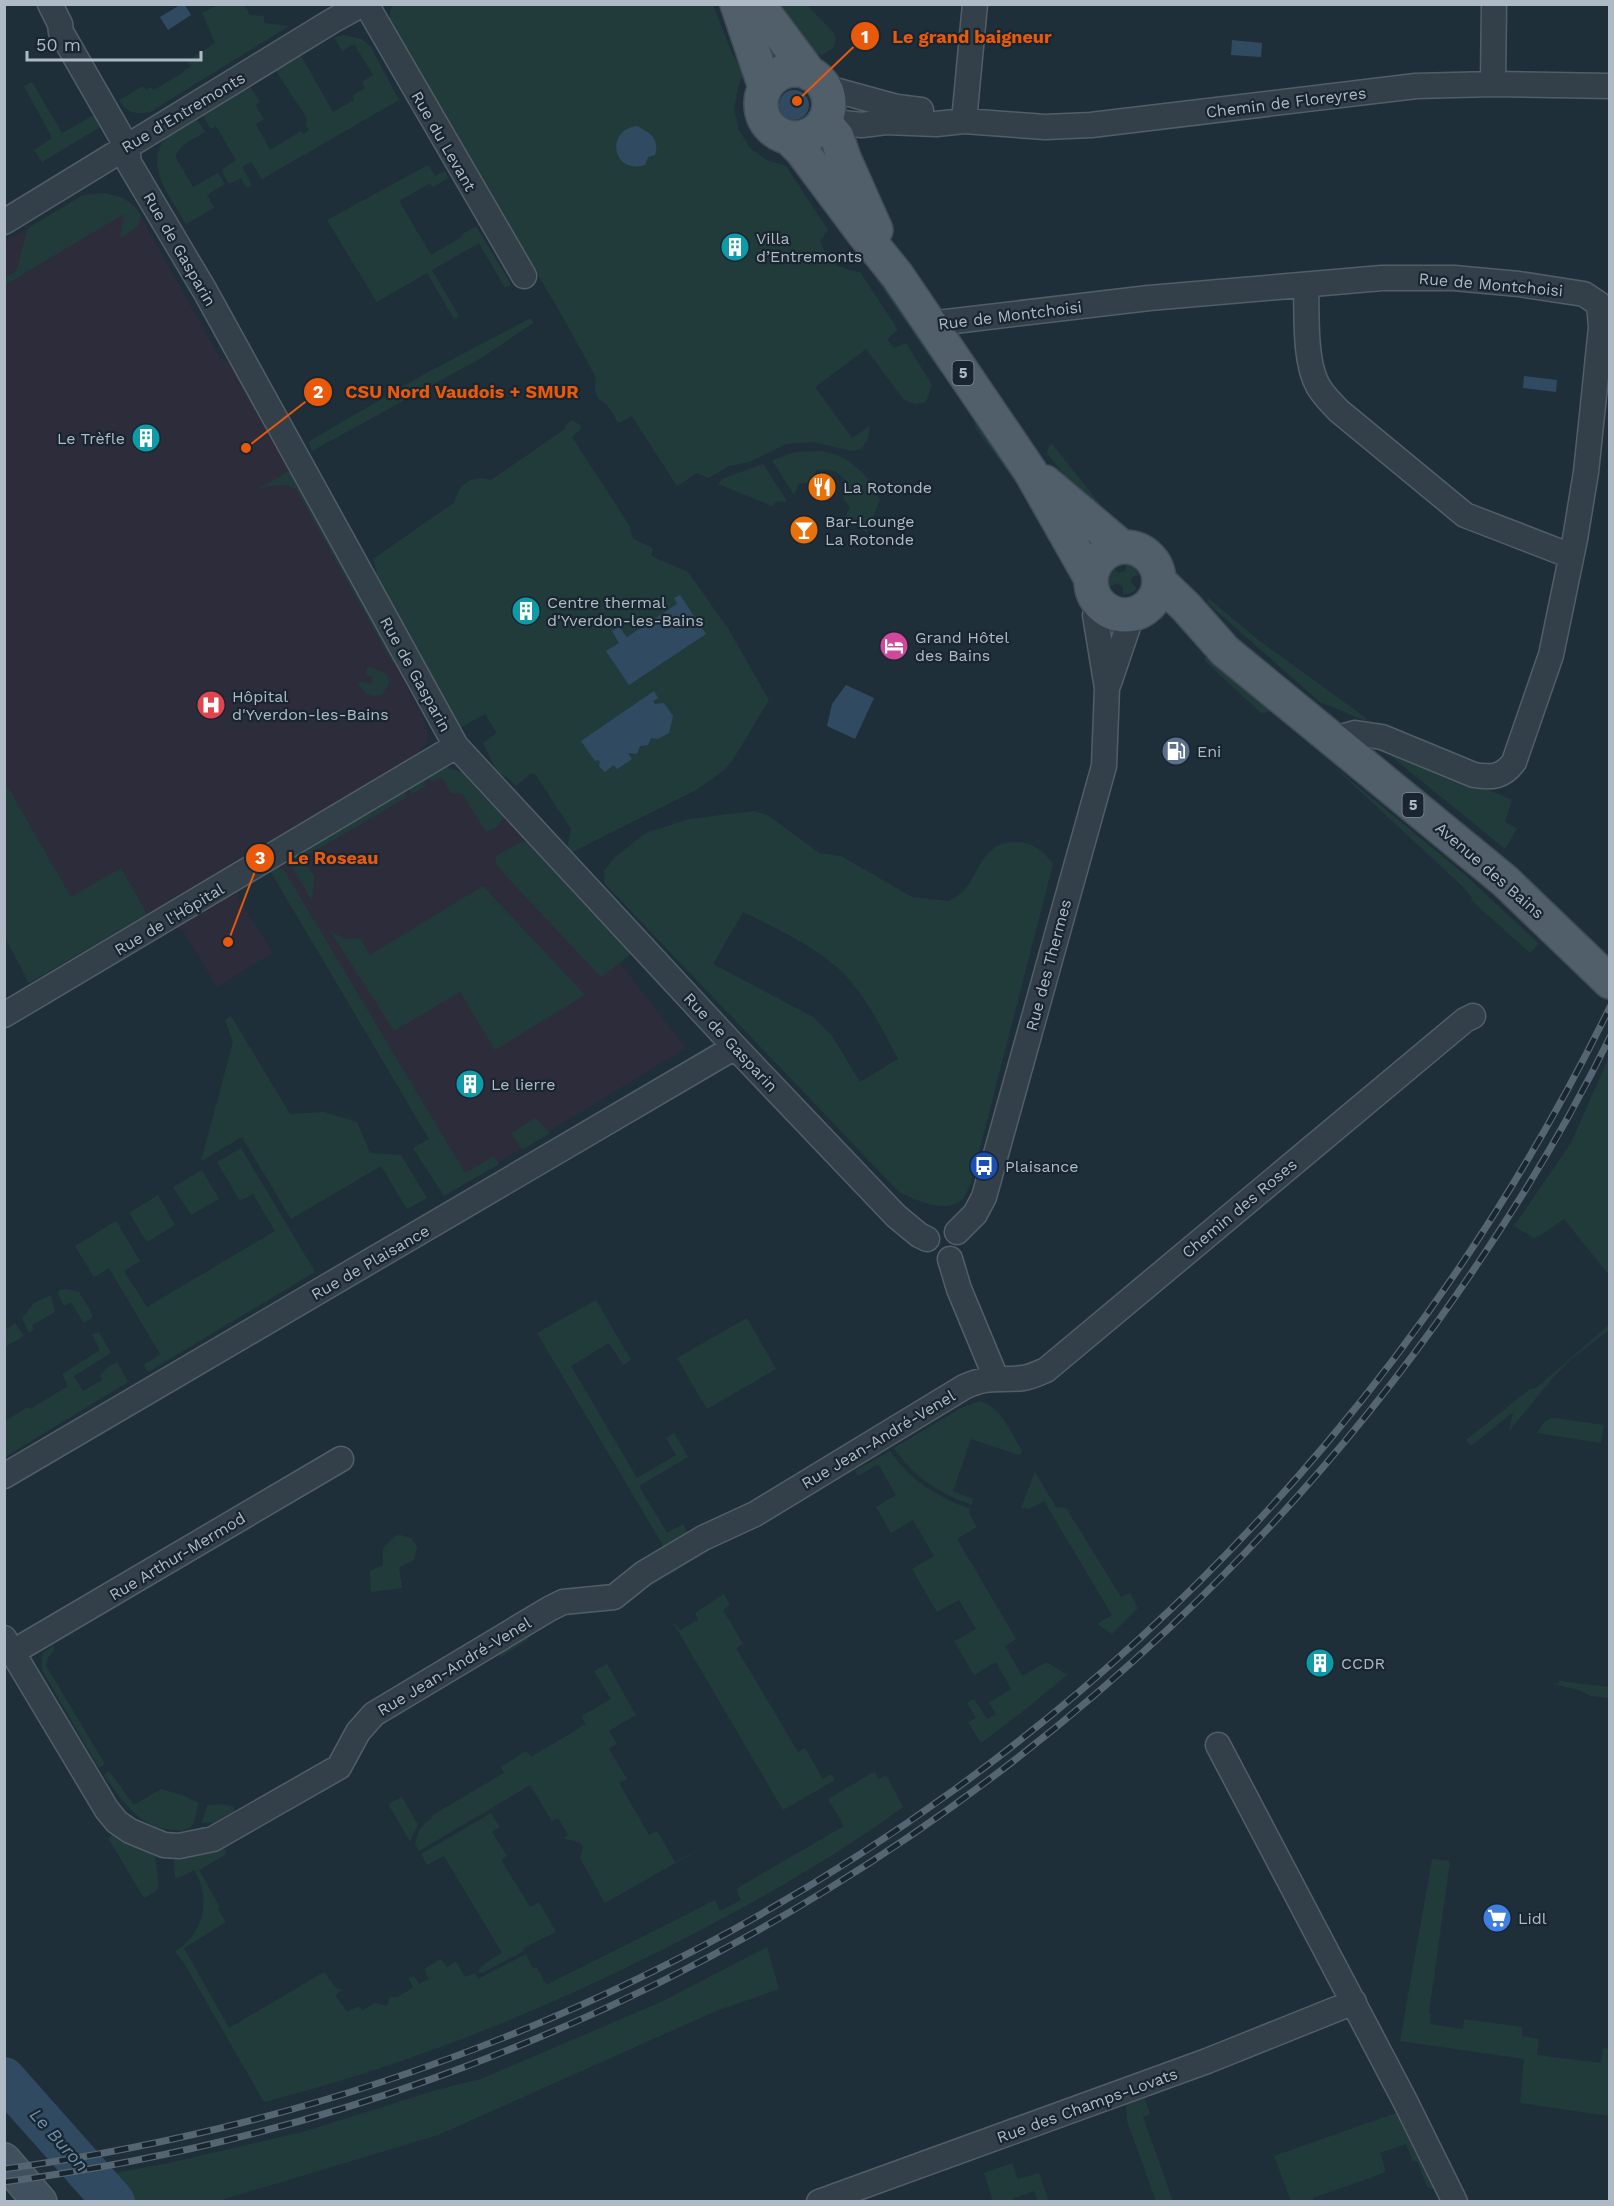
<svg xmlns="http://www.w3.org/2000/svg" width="1614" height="2206" font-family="'Work Sans',sans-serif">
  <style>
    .medical { fill: #2c2c3b }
    .green { fill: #213b3b; fill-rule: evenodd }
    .water { fill: #304b61 }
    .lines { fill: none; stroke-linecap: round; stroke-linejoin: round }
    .river { stroke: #304b61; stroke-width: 42 }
    .minor-casing { stroke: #515e68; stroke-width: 27 }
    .secondary-casing { stroke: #515e68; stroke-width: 36 }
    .primary-casing { stroke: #404c57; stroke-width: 36 }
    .minor { stroke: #33404a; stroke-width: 24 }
    .secondary { stroke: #41505e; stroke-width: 33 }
    .primary { stroke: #515f6b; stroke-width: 33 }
    .rail-casing { stroke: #556572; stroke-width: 7 }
    .rail { stroke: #19252f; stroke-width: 4.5; stroke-dasharray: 14; stroke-linecap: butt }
    .labels { text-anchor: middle; stroke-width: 4.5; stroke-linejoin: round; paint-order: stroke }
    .shield { fill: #19252f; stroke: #818e99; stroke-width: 1.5 }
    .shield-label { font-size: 15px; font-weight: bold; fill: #aebbc7 }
    .street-label { font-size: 16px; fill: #aebbc7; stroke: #19252f }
    .poi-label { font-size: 16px; fill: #aebbc7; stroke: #19252f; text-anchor: start }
    .water-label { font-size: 18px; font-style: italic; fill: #6c91ad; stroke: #19252f }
    .leader { fill: none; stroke: #e8590c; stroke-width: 2 }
    .callout-dot { fill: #e8590c; stroke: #19252f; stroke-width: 2 }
    .mark-label { font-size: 18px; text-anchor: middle; font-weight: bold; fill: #fff }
    .callout-label { font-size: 18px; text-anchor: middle; font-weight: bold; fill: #e8590c; stroke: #19252f; stroke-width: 4.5; stroke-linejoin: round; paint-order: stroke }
  </style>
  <rect width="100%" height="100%" fill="#1f2f3a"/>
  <!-- medical -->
  <path class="medical" d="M103,193L121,197L134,204L220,358L236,364L397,662L410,694L423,716L427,733V743L417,755L465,773L505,814L686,1048L444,1196L413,1148L429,1139L269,869L236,889L240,895L238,897L273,953L217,987L183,931L147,914L29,983L4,937V242L83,195Z"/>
  <!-- green -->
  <path class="green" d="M218,5H244L250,15L264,16V23L289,26L150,112C137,115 126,113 119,100L143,86L146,90L151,87L154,90L184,72L183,71L191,66L187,61L215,43L202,13Z
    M394,5H713L732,53L744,73L738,87L734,110L739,130L750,148L767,160L786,166L828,230L820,241C829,263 836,268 860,272L898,330L887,339L894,348L906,343L932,385L926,402L915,404L904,400L866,349L815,387L852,438L870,426L868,439L861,449L852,451L813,442L787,444L749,462L729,466L708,478L697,473L677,486L632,416L618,423C613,414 608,402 598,399L595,390L596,378L568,326L390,21V10Z
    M782,5H807L834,33L836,39L833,48L822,55C806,53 789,18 782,5Z
    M344,35L362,39L371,47L399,100L262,179L251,162L242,167L252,185L247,188L241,178L229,184L223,174V169L236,160L216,126L211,129L202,115L250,86L260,102L255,105L264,119L256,124L270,150L301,131L304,134L309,130L306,125L307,118L276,71L301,56L333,112L354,100L352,96L365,88L362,82L373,75L354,44L342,51L334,37Z
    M32,82L62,133L94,115L100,127L42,162L34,150L52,138L24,86Z
    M196,118L205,132C195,139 176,145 176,158L193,187L218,173L225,184L207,195L214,208L186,224C173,200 143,166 165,139C173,130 186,125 196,118Z
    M428,165L435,176L445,171L448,178L433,187L430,183L399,201L431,255L462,237L461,235L476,226L511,284L505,288L479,243L432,270L459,316L454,319L427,273L377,302L327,220Z
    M103,193C120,196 131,200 141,215L138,226L123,237H120L124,214L5,285V278L16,271L28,228L83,195Z
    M877,276L883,280L942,370L940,372L876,279Z
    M531,318L533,323L483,357L312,451L308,442L419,377Z
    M573,420L581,426L580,430L572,437L629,525L633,539L653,548L651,556L688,572L729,630L769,700L732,761L723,771L696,790L573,852L567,847L571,829L535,774H530L516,786L508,778L497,772L483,743L497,733L485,714L460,728L380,584L373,559L455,502C458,484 473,474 491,480L565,429L566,424Z
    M976,422H979L1051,530L976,429L974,424Z
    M1052,444L1099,503L1098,507L1069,481L1047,453L1049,445Z
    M821,451C850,456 867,473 880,499L867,533L862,530C860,522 854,518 845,517L850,507L843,498L849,486C839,471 835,469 816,470L811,482L799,484L794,495L772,460L796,452Z
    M763,464L787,501L776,502L772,506L718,484L722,479Z
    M287,472H291L397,662L393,664L296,489C281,482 270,485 255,491Z
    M1127,563L1136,569L1139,575L1132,577L1131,582L1137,589L1133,592L1123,595V587L1117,583L1110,587L1108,577L1113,568L1119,573L1125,571Z
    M1208,598L1257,639L1366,718V721L1320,702L1213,608L1207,602Z
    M1205,658H1211L1274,711L1261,713L1205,661Z
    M367,667C385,671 398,676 381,695C368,698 363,692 357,681L371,684L373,677L366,675Z
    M1384,745L1512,800L1505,822L1517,828L1505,849L1381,748Z
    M1332,765L1464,874L1539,944L1530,953L1471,900L1472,897L1461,885Z
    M446,767L465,773L505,814C501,823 497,830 486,832L462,794L451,793L442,777L432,782L430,779L424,783L426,786L412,794L407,786L436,769Z
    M5,782L71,897L121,868L147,914L29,983L5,937Z
    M403,789L407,797L308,855L298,851Z
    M755,811L769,816L819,853L841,856L912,897L948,901C981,890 974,843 1014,842C1032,842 1043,850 1053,864L971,1183C968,1188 966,1196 962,1200C945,1214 915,1200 899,1192L605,884L604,871L615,857L646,833L689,819ZM743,912C774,927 824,951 846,976C865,996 886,1035 898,1059L860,1082L832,1036L813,1017L713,964Z
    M521,842H530L636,950L602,977L599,975L504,874L495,861L496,856Z
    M293,854L303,858L314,876L312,901L287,858Z
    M274,865L284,870L465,1173L494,1156L499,1164L444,1196L413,1148L429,1139L269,869Z
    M483,886L585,995L495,1050L460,992L394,1031L330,931L345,939L360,938L370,955Z
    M231,1016L290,1114L324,1112L357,1122L370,1153L401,1155L427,1198L407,1209L381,1166L291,1219L242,1137L201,1161L233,1042L225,1020Z
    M1609,1057V1275L1564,1219L1541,1235L1534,1238L1514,1226L1571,1143Z
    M535,1118L550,1133L522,1150L511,1133Z
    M241,1148L315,1272L148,1372L144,1365L160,1354L109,1268L94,1277L75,1246L116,1221L140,1261L124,1271L147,1307L275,1231L253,1194L240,1201L217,1162Z
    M202,1170L219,1199L191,1215L173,1187Z
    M158,1195L175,1225L147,1242L129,1213Z
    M67,1289L79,1292L92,1314V1318L84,1323L71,1302L64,1306L58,1294L60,1290Z
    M51,1295L55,1312L32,1325L34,1329L29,1333L22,1318L34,1303Z
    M596,1300L631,1360L623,1365L609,1343L571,1366L637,1478L676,1455L666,1438L674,1433L688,1457L639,1486L667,1533L683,1524L688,1533L664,1547L537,1333Z
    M747,1318L776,1369L707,1409L677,1358Z
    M15,1323L24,1336L5,1347V1330Z
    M1609,1325V1330L1569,1361L1552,1379L1509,1431L1513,1412L1471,1446L1466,1440L1530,1389L1536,1388Z
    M99,1332L111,1353L74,1376L83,1391L102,1380L100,1375L108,1367L117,1362L128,1382L5,1457V1421L28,1407L30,1409L68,1386L62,1374L100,1350L92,1335Z
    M979,1401C1001,1406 1011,1433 1022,1451L1020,1455L1016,1454L971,1439L953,1491L973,1499L972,1505C940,1494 913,1476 894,1448L961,1408Z
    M1554,1418L1604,1425L1601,1443L1538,1433C1541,1425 1545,1419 1554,1418Z
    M890,1451C909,1480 938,1497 970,1509L969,1513L977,1527L957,1539L1016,1639L1005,1646L1022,1676L1047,1662L1067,1675L1027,1708L981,1743L968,1722L976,1718L967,1703L974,1699L987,1719L996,1714L989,1703L1011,1689L996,1662L974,1675L954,1641L976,1629L959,1600L937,1612L912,1569L934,1556L913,1520L891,1533L876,1507L896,1495L878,1464L858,1476L855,1471Z
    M1035,1472L1056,1507L1066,1508L1121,1597L1130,1593L1138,1608L1112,1634L1097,1624L1112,1615L1044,1501L1029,1509L1021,1508Z
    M400,1535L411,1538L417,1547L414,1560L399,1567L402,1588L371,1592L370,1571L383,1565V1548L395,1536Z
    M710,1547L709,1551L647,1588H643L644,1582Z
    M724,1594L730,1605L723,1610L743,1644L736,1648L798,1752L805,1748L823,1779L831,1774L835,1780L783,1810L674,1624L675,1623L680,1630L698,1620L695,1613Z
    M527,1635L528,1640L501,1657L498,1654V1652Z
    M53,1646L55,1650L48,1657L46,1666L105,1764L99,1768L42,1670V1654Z
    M607,1664L636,1715L609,1731L617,1744L609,1749L627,1779L619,1783L649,1835L657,1831L675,1862L716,1840L605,1903L580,1858L583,1847L580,1843L563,1838L568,1835L558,1818L552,1821L530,1785L419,1851L415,1844C418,1832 422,1824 432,1818L431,1816L504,1773L501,1767L526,1751L531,1757L586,1724L582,1718L583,1715L611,1699L594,1671Z
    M1559,1681L1609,1687V1698L1591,1696L1579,1690L1544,1682L1558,1684Z
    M109,1771L134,1805L161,1789L182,1795L198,1803C197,1810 196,1819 192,1825C188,1831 181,1831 175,1830C140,1829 122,1801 104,1775Z
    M874,1772L879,1779L886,1775L903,1807C842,1852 776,1890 710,1925C569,2000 419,2063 264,2102L184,1963L175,1951C204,1934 212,1899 194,1870L178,1878L175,1877L174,1860L222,1846L226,1851L225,1855L199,1870L220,1907L218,1910L226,1922L184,1948L229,2028L324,1972L336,1988L342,1990L335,1995L347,2012L359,2006L362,2010L375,2003L387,2006L390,1997H397L413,1988L409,1978L414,1976L419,1984L429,1979L424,1969L441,1959L447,1967L456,1962L465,1977L475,1973L478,1979L526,1954L533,1969L537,1967L546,1985L715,1900L720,1911L741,1900L736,1889L844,1826L828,1799Z
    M402,1797L417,1823L419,1822L410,1841L388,1804Z
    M222,1804L234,1807V1811L214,1822L202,1823L207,1805Z
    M491,1813L500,1827L492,1832L507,1856L501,1860L530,1907L539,1902L556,1932L523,1948L524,1951L482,1973L478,1971L485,1963L502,1953L444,1856L427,1865L421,1854Z
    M112,1835H116L155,1856L159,1886L156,1891L144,1898L108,1838Z
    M1432,1859L1450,1861L1429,2013L1431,2014L1430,2024L1463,2029L1464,2019L1522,2027V2036L1539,2039L1537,2055L1601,2063L1603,2048L1609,2049V2116L1520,2103L1524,2059L1400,2041Z
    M767,1947L779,1989L716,2011L438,2135L218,2201H85L67,2182L169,2163L306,2131L436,2090L481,2079L661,2002Z
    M1143,2093L1150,2114L1143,2117L1173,2201H1156L1127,2121L1126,2100Z
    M1400,2113L1437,2187L1433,2189L1427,2187L1417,2161L1413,2162L1406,2144L1380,2153L1386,2171L1381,2174L1313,2198L1314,2201H1291L1274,2156L1393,2114Z
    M1012,2163L1018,2179L1039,2173L1049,2201H1038L1034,2191L1014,2198V2201H993L984,2173Z"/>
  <!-- water -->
  <path class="water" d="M180,5H185L191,15L168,30L160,17Z
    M1232,40L1262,43L1261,57L1231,55Z
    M779 105a15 15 0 1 1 30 0a15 15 0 1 1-30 0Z
    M637,126C650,133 660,138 655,155L648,157L645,165C613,175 604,130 637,126Z
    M1524,376L1557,380L1556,392L1523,388Z
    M680,595L706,634L629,685L606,651L619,643L612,631L619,627L627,637L677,604L674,598Z
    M846,685L874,698L855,739L827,726L832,704Z
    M654,691L658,698L653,701L655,704L664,703L673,716L669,733L658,739L651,738L648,745L640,746L637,754L628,753L632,759L617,769L614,765L605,772L599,766L600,762L598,760L595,761L581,741Z"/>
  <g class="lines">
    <!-- river -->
    <path class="river" d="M4,2078L114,2202"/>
    <!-- minor casing -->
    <g class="minor-casing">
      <path id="minor" d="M50,4L60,24L61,32L127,147L129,163L205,291L456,746L735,1047L896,1216L919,1235L927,1239
        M366,4L524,276
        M1493,84L1494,4
        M824,87L897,107L921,110
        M824,121L862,125L886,122L936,124L964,121L1045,127L1091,125L1416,86L1493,84L1610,86
        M964,121L975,4
        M4,222L332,21L363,4
        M1306,285C1307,314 1304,361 1318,386C1324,396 1331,403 1339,411L1465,515L1571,556
        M929,324L1149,298L1382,278H1454L1519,284L1584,294L1599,304L1601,327L1592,415L1586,472L1575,539L1551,655L1514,762C1503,777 1492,778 1474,775L1382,737L1355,733L1335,739
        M1109,683L1132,615
        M4,1015L456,746
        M957,1232L975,1214L984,1197L1104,766L1107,688L1095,615L1100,605
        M950,1259L959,1289L996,1378
        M4,1476L735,1047
        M4,1638L107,1810L117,1822L130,1831L164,1845L179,1846L213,1839L339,1767L358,1732L374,1714L549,1609L563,1602L614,1597L644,1573L703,1538L755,1514L964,1387C990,1375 998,1381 1023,1378C1031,1377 1039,1373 1046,1370L1465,1020L1473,1016
        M13,1652L341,1459
        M1218,1745L1404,2099L1455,2202
        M819,2202L1207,2061L1354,2002"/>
    </g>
    <!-- secondary casing -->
    <g class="secondary-casing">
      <path id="secondary" d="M4,2160L40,2202"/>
    </g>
    <!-- primary casing -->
    <g class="primary-casing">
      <path id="primary" d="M737,4L765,87
        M758,4L810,74
        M761 104a34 34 0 1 1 68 0a34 34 0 1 1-68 0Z
        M824,121L837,137L844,158L876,230
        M788,137L801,150L863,233L897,275L1030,471L1090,577
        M1045,482L1122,547
        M1091 581a34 34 0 1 1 68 0a34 34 0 1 1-68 0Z
        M1159,581L1186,607L1225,651L1505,881L1610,982"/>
    </g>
    <!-- minor -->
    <use href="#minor" class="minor"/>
    <!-- secondary -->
    <use href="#secondary" class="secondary"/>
    <!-- primary -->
    <use href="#primary" class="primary"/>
    <!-- rail casing -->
    <g class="rail-casing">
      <path id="rail" d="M4,2169C705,2073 1299,1643 1610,1007
        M4,2182C591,2105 1120,1780 1457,1294C1514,1212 1566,1127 1610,1037"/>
    </g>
    <!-- rail -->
    <use href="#rail" class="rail"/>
  </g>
  <!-- icons -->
  <defs>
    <g id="building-disc" transform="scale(1.5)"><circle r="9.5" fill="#0f9aa8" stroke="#19252f"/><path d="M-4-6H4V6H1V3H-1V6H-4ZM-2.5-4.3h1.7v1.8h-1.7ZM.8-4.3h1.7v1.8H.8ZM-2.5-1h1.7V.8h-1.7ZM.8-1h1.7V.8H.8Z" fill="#fff"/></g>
    <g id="restaurant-disc" transform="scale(1.5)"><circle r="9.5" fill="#e8710a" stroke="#19252f"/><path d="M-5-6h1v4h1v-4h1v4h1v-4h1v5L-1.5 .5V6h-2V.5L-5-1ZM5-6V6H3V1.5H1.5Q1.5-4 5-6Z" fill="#fff"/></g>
    <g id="bar-disc" transform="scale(1.5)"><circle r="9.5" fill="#e8710a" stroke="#19252f"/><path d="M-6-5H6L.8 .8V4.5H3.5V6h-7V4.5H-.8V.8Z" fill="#fff"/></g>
    <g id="hotel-disc" transform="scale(1.5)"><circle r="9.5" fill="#d1479c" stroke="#19252f"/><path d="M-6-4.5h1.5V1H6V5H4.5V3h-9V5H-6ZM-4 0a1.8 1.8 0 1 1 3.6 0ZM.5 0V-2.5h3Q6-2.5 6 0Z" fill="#fff"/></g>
    <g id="hospital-disc" transform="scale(1.5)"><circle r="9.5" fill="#e0444e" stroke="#19252f"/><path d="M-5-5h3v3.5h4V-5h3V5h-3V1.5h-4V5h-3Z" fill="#fff"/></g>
    <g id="fuel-disc" transform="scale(1.5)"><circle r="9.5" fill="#5c6f8a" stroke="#19252f"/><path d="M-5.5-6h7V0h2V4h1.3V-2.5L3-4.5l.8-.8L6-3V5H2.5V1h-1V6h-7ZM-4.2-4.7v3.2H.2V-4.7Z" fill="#fff"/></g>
    <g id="bus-disc" transform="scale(1.5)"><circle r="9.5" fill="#1a4fb4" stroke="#19252f"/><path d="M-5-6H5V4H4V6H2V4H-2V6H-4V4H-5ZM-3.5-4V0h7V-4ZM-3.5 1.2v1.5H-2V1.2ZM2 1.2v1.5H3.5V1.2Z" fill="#fff"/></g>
    <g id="supermarket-disc" transform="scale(1.5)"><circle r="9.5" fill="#3f7fe0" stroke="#19252f"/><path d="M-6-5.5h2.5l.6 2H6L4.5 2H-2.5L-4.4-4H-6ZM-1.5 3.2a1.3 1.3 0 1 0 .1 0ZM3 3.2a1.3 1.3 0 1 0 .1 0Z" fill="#fff"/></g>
  </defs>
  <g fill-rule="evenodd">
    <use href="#building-disc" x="735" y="247"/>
    <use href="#building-disc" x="146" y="438"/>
    <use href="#restaurant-disc" x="822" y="487"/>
    <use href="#bar-disc" x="804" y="530"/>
    <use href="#building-disc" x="526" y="611"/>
    <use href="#hotel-disc" x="894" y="646"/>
    <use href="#hospital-disc" x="211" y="705"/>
    <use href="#fuel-disc" x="1176" y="751"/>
    <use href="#building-disc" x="470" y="1084"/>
    <use href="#bus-disc" x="984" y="1166"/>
    <use href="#building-disc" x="1320" y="1663"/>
    <use href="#supermarket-disc" x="1497" y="1918"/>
  </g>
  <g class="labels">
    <!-- shield labels -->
    <g class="shield">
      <rect x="952.5" y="361" width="21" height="24" rx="4.5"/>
      <rect x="1402.5" y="793" width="21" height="24" rx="4.5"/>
    </g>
    <g class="shield-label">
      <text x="963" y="378">5</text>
      <text x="1413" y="810">5</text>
    </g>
    <!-- street labels -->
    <g class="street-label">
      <text transform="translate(1286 102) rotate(-7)" y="6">Chemin de Floreyres</text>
      <text transform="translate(183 112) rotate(-31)" y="6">Rue d'Entremonts</text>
      <text transform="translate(444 141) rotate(60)" y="6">Rue du Levant</text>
      <text transform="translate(180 249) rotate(60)" y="6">Rue de Gasparin</text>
      <text transform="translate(1491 284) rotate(5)" y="6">Rue de Montchoisi</text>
      <text transform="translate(1010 315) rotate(-7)" y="6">Rue de Montchoisi</text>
      <text transform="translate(416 674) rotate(61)" y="6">Rue de Gasparin</text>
      <text transform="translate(1490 870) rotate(41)" y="6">Avenue des Bains</text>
      <text transform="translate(169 919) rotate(-31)" y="6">Rue de l'Hôpital</text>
      <text transform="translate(1048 965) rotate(-75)" y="6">Rue des Thermes</text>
      <text transform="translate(731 1042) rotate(47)" y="6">Rue de Gasparin</text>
      <text transform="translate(1239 1208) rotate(-40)" y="6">Chemin des Roses</text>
      <text transform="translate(370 1262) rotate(-30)" y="6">Rue de Plaisance</text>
      <text transform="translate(878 1439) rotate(-31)" y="6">Rue Jean-André-Venel</text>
      <text transform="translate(177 1556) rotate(-31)" y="6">Rue Arthur-Mermod</text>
      <text transform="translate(454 1666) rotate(-31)" y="6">Rue Jean-André-Venel</text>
      <text transform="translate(1087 2105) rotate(-20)" y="6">Rue des Champs-Lovats</text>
    </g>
    <!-- poi labels -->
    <g class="poi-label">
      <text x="756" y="244">Villa<tspan x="756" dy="18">d’Entremonts</tspan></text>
      <text x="125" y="444" text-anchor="end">Le Trèfle</text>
      <text x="843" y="493">La Rotonde</text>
      <text x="825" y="527">Bar-Lounge<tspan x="825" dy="18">La Rotonde</tspan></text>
      <text x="547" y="608">Centre thermal<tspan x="547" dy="18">d'Yverdon-les-Bains</tspan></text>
      <text x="915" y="643">Grand Hôtel<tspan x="915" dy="18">des Bains</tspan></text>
      <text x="232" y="702">Hôpital<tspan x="232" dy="18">d'Yverdon-les-Bains</tspan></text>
      <text x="1197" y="757">Eni</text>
      <text x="491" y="1090">Le lierre</text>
      <text x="1005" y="1172">Plaisance</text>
      <text x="1341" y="1669">CCDR</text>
      <text x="1518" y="1924">Lidl</text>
    </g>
    <!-- water labels -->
    <g class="water-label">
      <text transform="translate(59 2140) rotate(48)" y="6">Le Buron</text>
    </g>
  </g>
  <!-- callouts -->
  <path class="leader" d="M797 101L865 36M246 448L318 392M228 942L260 858"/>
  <g class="callout-dot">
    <circle cx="797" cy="101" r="6"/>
    <circle cx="246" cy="448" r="6"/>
    <circle cx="228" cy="942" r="6"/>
    <circle cx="865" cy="36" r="15"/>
    <circle cx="318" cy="392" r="15"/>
    <circle cx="260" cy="858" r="15"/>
  </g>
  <g class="mark-label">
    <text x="865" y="43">1</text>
    <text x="318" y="398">2</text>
    <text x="260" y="864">3</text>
  </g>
  <g class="callout-label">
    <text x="972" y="43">Le grand baigneur</text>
    <text x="462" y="398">CSU Nord Vaudois + SMUR</text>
    <text x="333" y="864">Le Roseau</text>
  </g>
  <!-- border -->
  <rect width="1614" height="2206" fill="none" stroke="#aebbc7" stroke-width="12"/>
  <!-- scale -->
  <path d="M27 51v9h174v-9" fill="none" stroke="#aebbc7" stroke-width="3"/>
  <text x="36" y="51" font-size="18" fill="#aebbc7" stroke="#19252f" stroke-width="4.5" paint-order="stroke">50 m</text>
</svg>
